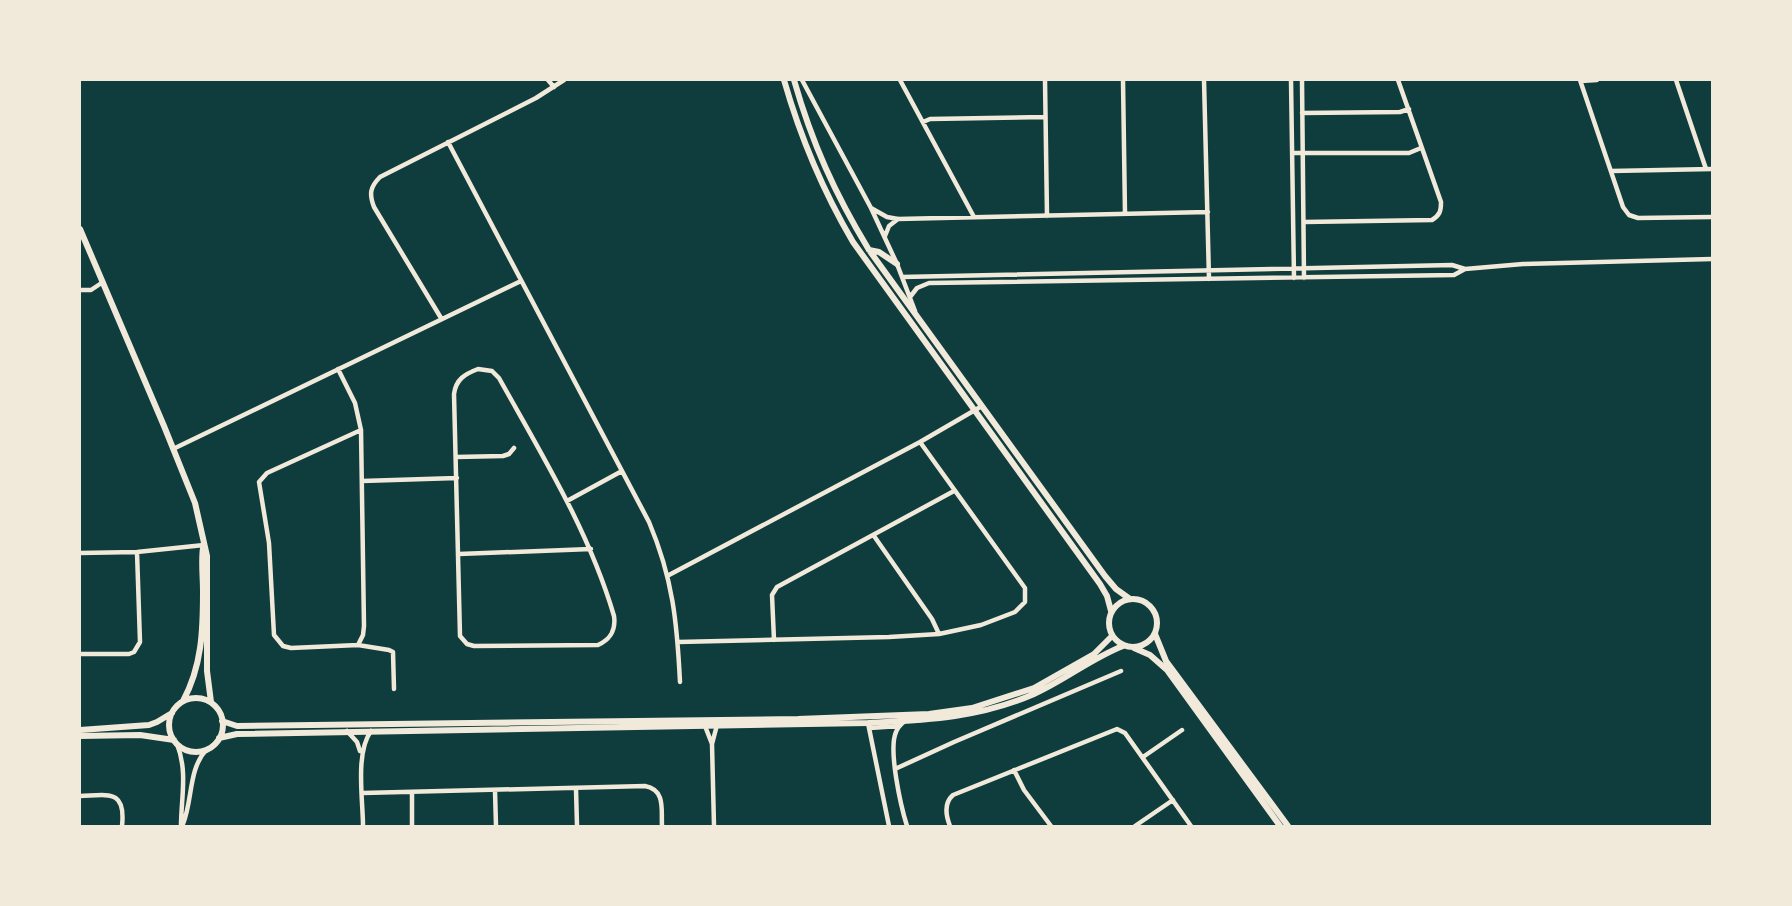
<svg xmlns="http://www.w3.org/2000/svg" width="1792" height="906" font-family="Overpass,sans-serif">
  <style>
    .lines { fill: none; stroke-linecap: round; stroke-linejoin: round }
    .minor { stroke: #f1e9da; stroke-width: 4.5 }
    .tertiary { stroke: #f1e9da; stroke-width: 6 }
  </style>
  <rect width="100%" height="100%" fill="#0f3d3e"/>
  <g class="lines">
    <!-- minor -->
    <path class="minor" d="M548,80L554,87
      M802,80L871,208L897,264L915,311
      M900,80L974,217
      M1045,80L1047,216
      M1123,80L1125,214
      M1204,80L1209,279
      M1291,80L1294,278
      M1302,80L1304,278
      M1580,80L1623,207L1629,215L1638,218L1712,217
      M1676,80L1706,169
      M1581,81L1597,80
      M1302,113L1400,112L1409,109
      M923,122L930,119L1045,117
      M448,142L649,522C673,579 677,622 680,682
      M1292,153H1409L1421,148
      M1611,171L1712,169
      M871,208L887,217L898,219L1208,212
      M1304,222L1432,220C1440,215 1441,211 1441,202L1398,80
      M885,236L889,226L898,219
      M1465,269L1523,264L1712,259
      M902,277L1452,265L1465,269L1454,275L929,283L917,288L910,297
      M80,290H91L103,282
      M441,318L374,207C369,194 370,187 380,177L536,98L564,80
      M338,369L355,403L361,430L364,626L363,635L358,645
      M478,369L492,371L499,378C542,455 589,531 614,616C616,630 611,639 598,645L474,646L467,644L460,636L454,394C456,379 465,374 478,369Z
      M361,430L267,473L259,482L269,543L274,635L283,646L291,648L358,645L389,650L393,652L394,689
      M173,449L521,281
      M456,457L503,456L509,454L514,448
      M362,481L457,478
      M567,501L622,471
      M874,536L932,619L939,634
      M80,553L137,552L204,545
      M459,554L591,549
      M669,575L920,442L982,406
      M774,640L772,595L777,587L954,491
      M678,642L889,637L939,634L981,625L1015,612L1025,602V588L920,442
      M80,654H129L134,652L140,642L137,552
      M905,721C901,724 898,727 896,732C888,750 901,807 907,826
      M868,723L889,826
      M705,726L712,744L714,826
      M870,728L899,726
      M347,731L357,742L360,751
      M177,744C188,772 181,798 181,826
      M712,744L717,725
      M1143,757L1182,730
      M895,769L954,742L1121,671
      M1014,770L1024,790L1051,826
      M576,789L577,826
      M495,791L496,826
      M412,792V826
      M363,793L645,786C666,790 661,810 662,826
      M80,796C109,795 126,789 122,826
      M183,824C193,799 188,769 207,749
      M363,826C363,800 355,753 371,731
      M950,826C946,816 944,803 953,795L1117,729L1125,733L1191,826
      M1135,826L1173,800"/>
    <!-- tertiary -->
    <path class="tertiary" d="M784,80C800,136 823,191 853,242L1100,584L1107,596L1111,611
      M794,80C812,143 835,194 869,250L1105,576L1116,589L1130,599
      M80,229L164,426L195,503L207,556V671L211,702
      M869,250L879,252L897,264
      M1109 623a24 24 0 1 1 48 0a24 24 0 1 1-48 0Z
      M1155,634L1166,661L1288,826
      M1134,648L1150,655L1167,670L1280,826
      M169 725a27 27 0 1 1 54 0a27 27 0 1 1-54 0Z
      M183,701C202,666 203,630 203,591C203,577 201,562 203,548
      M222,721L237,726L798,719L929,714L972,708L1034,688L1094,654L1112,636
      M80,730L149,725L157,722L172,713
      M80,736L140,735L174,740
      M219,738L237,734L868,723C927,720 979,718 1034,694C1065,680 1092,658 1123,646"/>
  </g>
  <!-- border -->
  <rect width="1792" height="906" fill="none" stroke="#f1e9da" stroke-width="162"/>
</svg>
